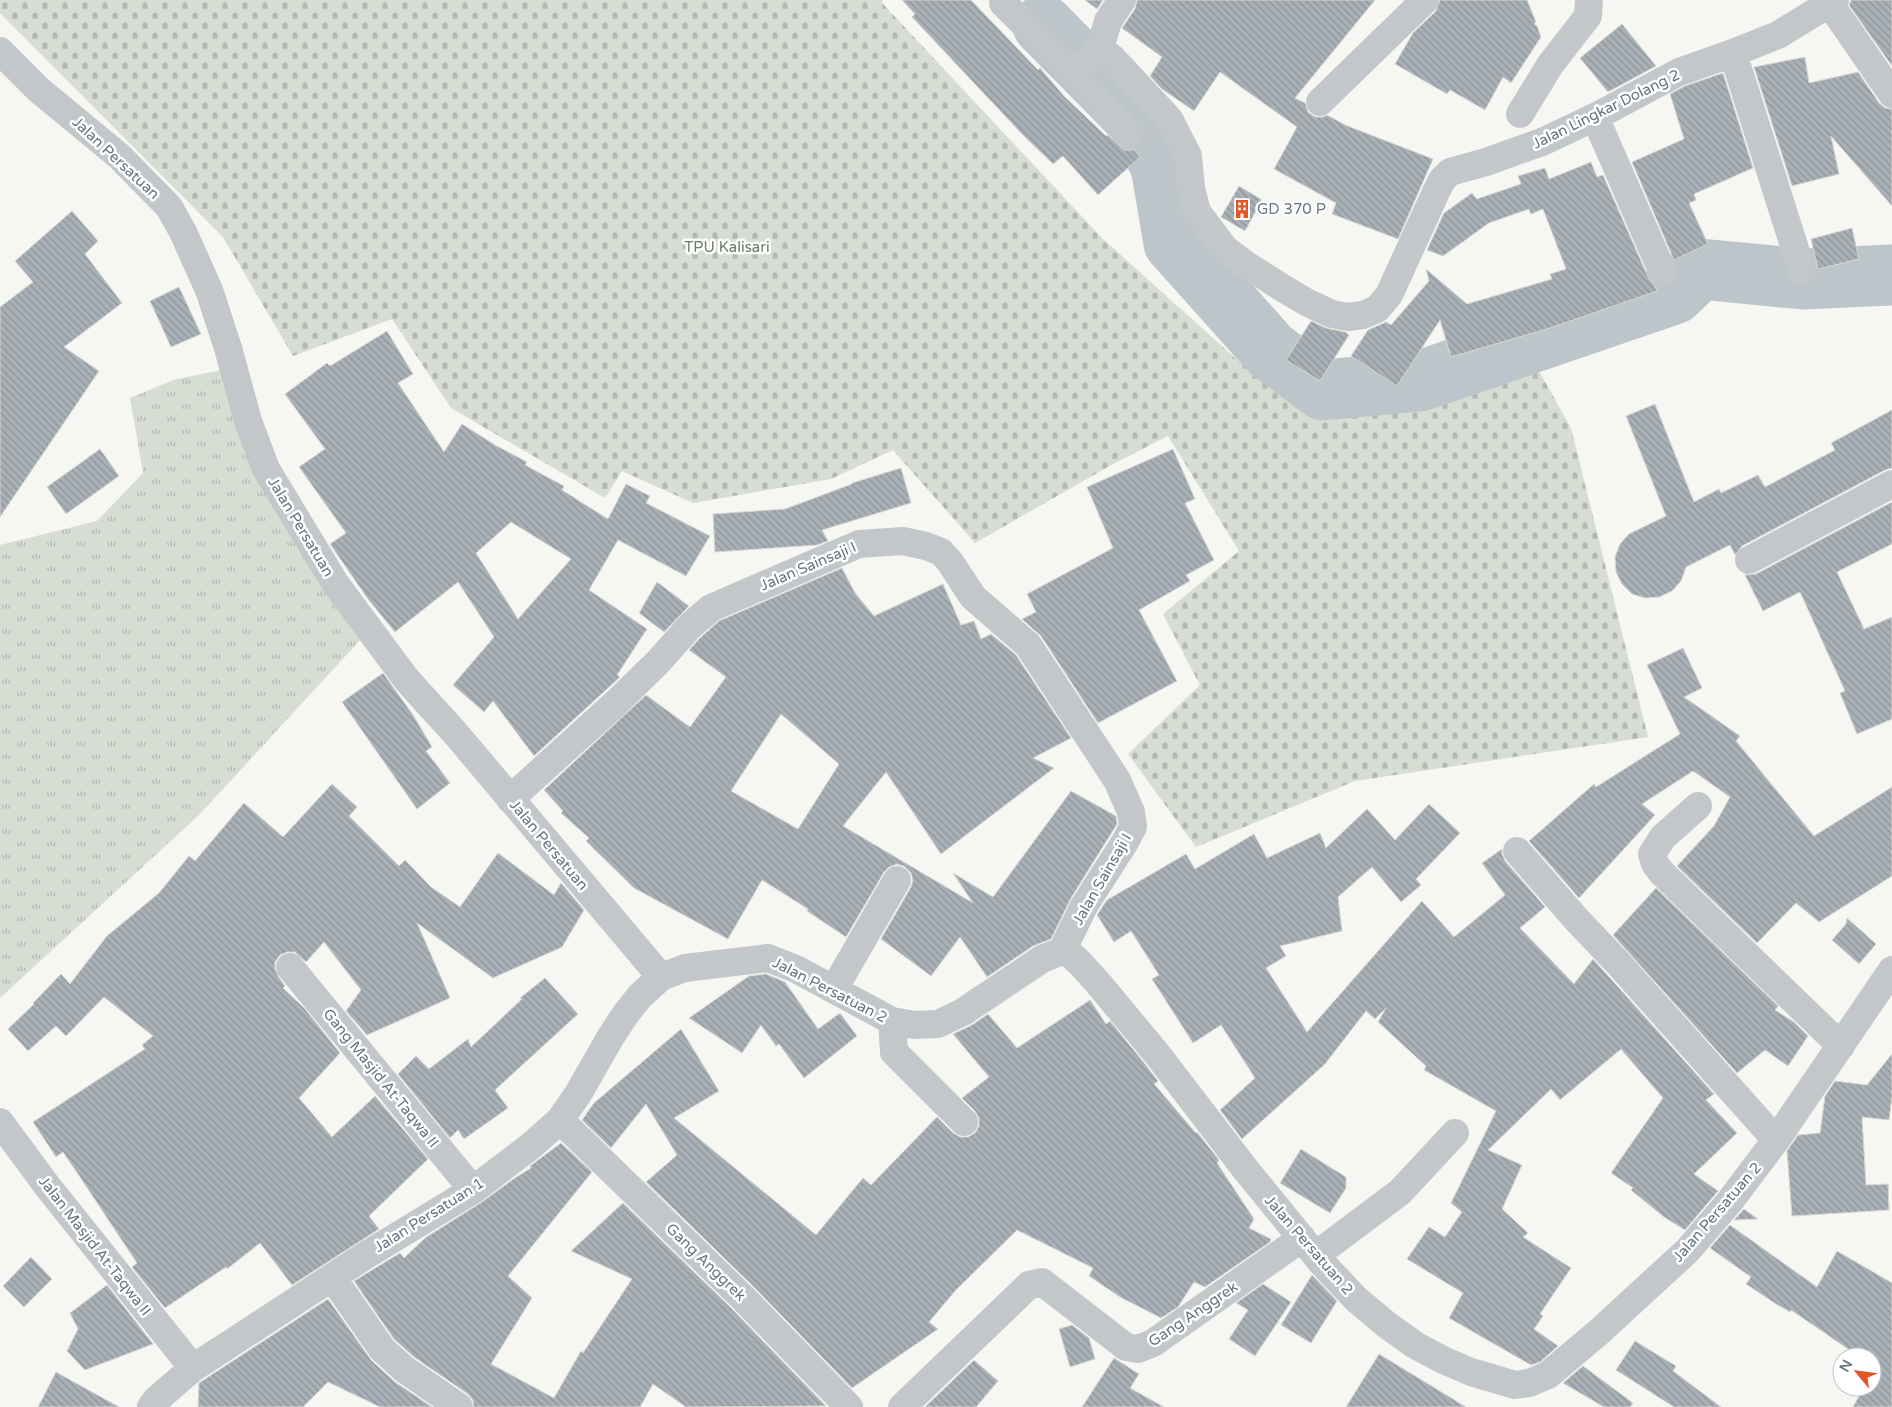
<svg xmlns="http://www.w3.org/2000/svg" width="1892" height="1407" font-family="'Varela Round',sans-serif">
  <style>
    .grass { fill: url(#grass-tufts) }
    .cemetery { fill: url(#cemetery-stones) }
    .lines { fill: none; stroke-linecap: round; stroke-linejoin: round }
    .river { stroke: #bcc6ca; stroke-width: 61 }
    .building { fill: url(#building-back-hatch); stroke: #d7d7d5; fill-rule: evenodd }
    .minor { stroke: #c3c7ca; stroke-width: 28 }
    .labels { text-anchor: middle; stroke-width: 5; stroke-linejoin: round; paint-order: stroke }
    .street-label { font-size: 15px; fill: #657583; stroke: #fff }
    .poi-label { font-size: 15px; fill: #657583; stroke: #fff; text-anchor: start }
    .park-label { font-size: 15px; fill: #687a64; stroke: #fff }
  </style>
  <defs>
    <pattern id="grass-tufts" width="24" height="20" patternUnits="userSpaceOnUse" patternTransform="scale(1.25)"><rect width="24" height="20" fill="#d7ddd3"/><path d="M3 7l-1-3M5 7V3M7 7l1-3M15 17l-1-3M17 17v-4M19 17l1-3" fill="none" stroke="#b2b8b1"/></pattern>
    <pattern id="cemetery-stones" width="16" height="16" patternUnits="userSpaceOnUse" patternTransform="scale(1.25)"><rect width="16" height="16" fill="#d7ddd3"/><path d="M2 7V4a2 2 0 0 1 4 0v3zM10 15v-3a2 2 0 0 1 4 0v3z" fill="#b2b8b1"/></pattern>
    <pattern id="building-back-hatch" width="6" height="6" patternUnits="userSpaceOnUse" patternTransform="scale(1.25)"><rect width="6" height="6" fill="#a9b1b7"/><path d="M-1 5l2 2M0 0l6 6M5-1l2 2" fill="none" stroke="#8d959a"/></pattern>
  </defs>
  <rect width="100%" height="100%" fill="#f6f6f2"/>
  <!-- grass -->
  <path class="grass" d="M221,370L363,637L199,815L0,998V545L97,521L143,473L130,398L173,380Z"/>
  <!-- cemetery -->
  <path class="cemetery" d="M0,0H882L883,4L1103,239L1234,357L1314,415L1529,353L1571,428L1648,737L1355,781L1196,847L1128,754L1200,685L1163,614L1239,551L1168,436L1113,464L975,543L893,450L831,479L693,503L622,471L605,498L451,408L392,319L293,356L223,237L0,13Z"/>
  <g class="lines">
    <!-- river -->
    <path class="river" d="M1043,25L1138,121L1161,166L1174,243L1270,350L1323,390L1420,381L1674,294L1700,269L1803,279L1892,275"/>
  </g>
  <!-- building -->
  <path class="building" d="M902,0H971L1038,70L1040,68L1064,96L1106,136L1108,135L1124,150H1134L1140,157L1098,195L1063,156L1053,164L1021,133L912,17L915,14Z
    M1085,0H1103L1097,9Z
    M1137,0H1375L1295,98L1305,103L1308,112L1315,117H1323L1327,115L1345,125L1433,159L1398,239L1332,214L1336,203L1274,169L1297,127L1220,72L1194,111L1162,89L1150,76L1162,57L1122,28L1135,9Z
    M1440,0H1527L1536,22L1534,24L1537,26L1541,37L1511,83L1503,77L1485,110L1450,90L1447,94L1395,64L1413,33L1436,11Z
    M1851,0H1892V66L1849,5Z
    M1622,24L1656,66L1608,92L1580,58Z
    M1805,57L1809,83L1858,72L1879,103L1885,108L1892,109V206L1831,136L1839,174L1792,186L1754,67Z
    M1723,73L1753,168L1694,194L1696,200L1689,203L1708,244L1674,260L1632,162L1684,139L1670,94L1685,86Z
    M1591,162L1597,177L1603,175L1649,279L1655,286L1657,291L1550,328L1451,357L1440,320L1397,386L1351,356L1368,330L1386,322L1391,325L1429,281L1426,269L1467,304L1552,279L1550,274L1566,269L1543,209L1531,214L1529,209L1489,223L1443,256L1427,250L1444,213L1472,193L1477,199L1521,184L1518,176L1545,168L1549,179Z
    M1239,186L1262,200L1245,231L1221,217Z
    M72,211L98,241L85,254L122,303L64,347L99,371L0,517V307L33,282L15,261Z
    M1852,228L1859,259L1818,269L1811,239Z
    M179,287L201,334L171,347L150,301Z
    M1311,321L1326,328L1345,332L1349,335L1320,381L1286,360Z
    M387,331L413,374L398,383L444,452L462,424L495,445L527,462L525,465L564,486L562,490L608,519L626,484L650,496L646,503L710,536L686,576L618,540L589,590L647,629L617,675L620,677L534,756L493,701L484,712L453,685L494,637L458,582L395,632L368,599L330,544L346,533L299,467L325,449L285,394L327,363L330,366ZM511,522L571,559L518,619L476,553Z
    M1655,404L1694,502L1719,489L1721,493L1758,475L1765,487L1835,450L1831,443L1892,410V468L1885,470L1742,546L1735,555L1730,545L1686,567L1681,581L1672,591L1659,597L1645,598L1632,594L1622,584L1616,572L1615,557L1620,544L1629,534L1666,516L1626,416Z
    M100,449L119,476L66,514L47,487Z
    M1173,449L1195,499L1185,503L1214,560L1186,575L1190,581L1139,610L1177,681L1098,723L1041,636L1022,619L1036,612L1027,594L1113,548L1087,487Z
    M901,468L911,503L822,530L828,541L817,545L715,552L713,514L785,509L852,484V483Z
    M1892,502V544L1837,572L1864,629L1892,617V719L1857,734L1840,693L1845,691L1800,592L1763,611L1745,575L1756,574Z
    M842,568L855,593L874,616L943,584L961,625L974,621L981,639L991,634L1016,655L1071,738L1033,758L1054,768L941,854L886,772L843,826L973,903L953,873L993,897L1071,791L1116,816L1117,824L1071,898L1051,939L1033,946L987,977L960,937L931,976L881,939L911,887L913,880L911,873L904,866L897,864L889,867L884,872L846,937L807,911L808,909L762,880L728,939L634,888L586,841L589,838L561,813L563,811L544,790L646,695L690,727L726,677L689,650L701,637L719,621ZM781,714L839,764L798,829L731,791Z
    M657,582L689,606L664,632L639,613Z
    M1683,648L1702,688L1684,697L1740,736L1736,741L1814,836L1892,787V876L1819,922L1796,903L1757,943L1677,866L1714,826L1730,797L1693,771L1642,804L1655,815L1579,898L1529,841L1594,784L1596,787L1680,734L1647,665Z
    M383,673L413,715L432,747L426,751L450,783L417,809L342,702Z
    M332,784L357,807L349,816L399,866L405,860L431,887L460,907L498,853L554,895L561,883L584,910L562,947L493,978L417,923L450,998L367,1035L346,1011L361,990L324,942L306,962L295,952H287L280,955L275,962V969L278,976L285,986L283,988L305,1009L340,1053L299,1098L332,1137L375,1096L428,1159L369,1216L379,1229L292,1285L260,1243L227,1269L226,1267L165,1308L132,1267L137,1263L78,1174L63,1152L56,1157L33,1122L145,1049L142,1045L153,1036L104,997L66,1036L56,1026L28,1051L8,1029L34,1004L33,1003L61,974L70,984L107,936L159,893L189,856L195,861L244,803L283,837Z
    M1429,804L1460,833L1416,879L1421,885L1401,902L1372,867L1338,897L1342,931L1280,946L1286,956L1266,968L1307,1032L1422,901L1454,937L1505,895L1482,863L1502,849V854L1505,861L1545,907L1520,928L1574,984L1593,959L1714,1094L1706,1100L1737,1133L1694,1174L1718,1191L1685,1230L1664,1217L1631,1190L1633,1188L1611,1173L1663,1098L1621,1049L1560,1100L1551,1089L1488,1150L1522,1165L1502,1209L1528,1233L1523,1237L1571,1268L1540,1314L1543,1316L1534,1329L1558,1346L1540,1362L1531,1365L1449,1318L1463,1293L1407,1259L1429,1227L1445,1237L1462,1212L1451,1203L1496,1111L1424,1070L1426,1066L1378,1022L1386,1008L1375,1019L1366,1011L1325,1064L1242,1139L1220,1110L1255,1078L1221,1025L1193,1043L1152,979L1159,975L1131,931L1114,942L1097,915L1107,900L1186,854L1195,869L1254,834L1267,858L1320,833L1326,848L1367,809L1395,840Z
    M1656,888L1778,1006L1775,1010L1794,1022L1808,1036L1788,1066L1765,1050L1737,1073L1613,935Z
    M1847,918L1876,944L1859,964L1832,940L1846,924Z
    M766,974L785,982L818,1029L840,1013L857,1036L804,1078L779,1044L776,1046L761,1025L742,1053L689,1018L749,976Z
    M545,978L578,1014L495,1090L508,1108L464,1139L458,1130L450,1138L398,1074L416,1056L429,1069L468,1039L471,1047L522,999L520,998Z
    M1090,1000L1106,1024L1110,1021L1145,1064L1158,1081L1154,1084L1196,1133L1197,1132L1219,1160L1217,1163L1254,1219L1249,1228L1271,1239L1270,1242L1205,1287L1194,1282L1178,1307L1161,1318L1120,1297L1089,1276L1093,1268L1017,1230L955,1291L929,1322L938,1329L852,1388L753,1286L646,1182L677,1155L646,1104L611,1148L582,1120L594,1103L681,1029L719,1091L674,1118L816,1235L863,1178L871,1185L937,1117L953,1133L960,1137H968L975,1133L979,1126V1118L975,1111L962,1098L989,1077L953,1034L972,1025L988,1014L1017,1048Z
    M1892,1054V1097L1889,1120L1862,1117L1866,1185L1888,1184L1889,1210L1792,1216L1787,1151L1798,1135L1820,1133L1825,1096L1835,1081L1867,1085Z
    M561,1143L592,1172L508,1276L532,1298L491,1364L554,1398L581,1351L583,1353L632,1279L571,1251L623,1203L731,1308L826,1406L686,1407L653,1384L640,1407H474L473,1400L468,1394L414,1357L394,1339L354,1281L400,1253L404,1258L425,1238L482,1202L512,1180L531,1168L530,1166Z
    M1301,1149L1346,1177V1188L1330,1213L1280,1183Z
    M1744,1209L1758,1219L1734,1220Z
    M1730,1225L1817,1287L1837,1251L1892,1283V1407H1853L1864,1387H1872V1374L1876,1368L1872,1365V1357H1860L1791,1310L1790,1312L1776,1304L1746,1284L1751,1277L1710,1248Z
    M31,1257L52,1279L24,1307L3,1286Z
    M1312,1275L1337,1301L1311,1343L1281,1325Z
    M1263,1284L1291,1302L1255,1356L1229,1339L1248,1310L1236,1303Z
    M107,1285L153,1344L85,1370L67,1351L78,1329L70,1313Z
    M328,1299L371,1360L395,1382L432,1407H380L328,1382L303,1407H198L199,1383L202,1381Z
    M1072,1325L1089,1338L1095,1359L1070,1367L1059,1329Z
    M1635,1341L1676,1366L1673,1371L1721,1407H1674L1616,1370Z
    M1379,1354L1466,1407H1346Z
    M1114,1358L1139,1374L1130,1388L1164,1407H1082Z
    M974,1360L998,1381L976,1407H925Z
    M1583,1366L1633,1403L1630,1407H1604L1563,1383Z
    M56,1372L119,1407H38Z"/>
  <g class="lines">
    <!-- minor -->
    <path class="minor" d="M1122,0L1108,21L1100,48L1076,76L1129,135
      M1003,3L1076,76
      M1830,4L1892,94
      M1100,48L1113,59L1169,119L1188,156L1191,188L1197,212L1225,249L1245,264L1281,287L1308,303L1332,314L1348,317L1363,315L1377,309L1389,295L1436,192L1442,180L1450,172L1486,162L1542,142L1595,117L1679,72L1733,53L1778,35L1835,0
      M0,51L39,90L119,156L169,207L183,232L209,290L228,348L248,421L266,469L335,583L407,680L456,734L661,977
      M1733,53L1802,271
      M1320,102L1425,0
      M1520,114L1550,65L1588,16L1589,0
      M1595,117L1663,273
      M1749,560L1892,484
      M510,799L616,703L658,662L690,626L711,608L859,544L903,541L926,546L941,552L950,562L973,597L1028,645L1117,780L1131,812L1133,827L1125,842L1084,906L1062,951
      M1698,806L1663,837L1652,854L1655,864L1662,873L1841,1046
      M1517,851L1577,920L1618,963L1776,1140
      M290,967L473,1190
      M834,989L897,880
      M892,1021L894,1052L964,1122
      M560,1120L742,1297L849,1407
      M0,1122L48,1187L193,1368
      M1316,1255L1400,1192L1455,1133
      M332,1277L382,1349L404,1369L459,1407
      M151,1407L156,1400L193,1368L363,1257L473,1190L532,1145L560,1120L578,1094L610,1038L625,1015L640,996L661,977L685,968L768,958L796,969L892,1021L915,1025L938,1024L963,1012L1042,959L1062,951L1070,954L1080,963L1098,983L1157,1054L1246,1170L1321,1262L1356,1299L1387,1325L1415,1345L1443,1360L1471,1372L1515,1385L1529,1383L1548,1375L1600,1331L1688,1250L1730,1201L1776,1140L1892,970
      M902,1407L1029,1285L1042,1282L1126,1347L1138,1349L1153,1343L1302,1238"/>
  </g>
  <!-- icons -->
  <defs>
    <g id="building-bare" transform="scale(1.5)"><path d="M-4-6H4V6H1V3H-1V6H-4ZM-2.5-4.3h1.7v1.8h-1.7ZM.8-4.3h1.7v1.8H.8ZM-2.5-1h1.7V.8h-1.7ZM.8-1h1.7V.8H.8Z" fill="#e15627" stroke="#fff" stroke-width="2.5" paint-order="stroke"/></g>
  </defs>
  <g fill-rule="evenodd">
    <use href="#building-bare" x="1242" y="209"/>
  </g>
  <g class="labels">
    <!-- street labels -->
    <g class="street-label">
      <text transform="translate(1606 109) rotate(-26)" y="5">Jalan Lingkar Dolang 2</text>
      <text transform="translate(116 158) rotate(43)" y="5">Jalan Persatuan</text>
      <text transform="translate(301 527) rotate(59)" y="5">Jalan Persatuan</text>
      <text transform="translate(808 566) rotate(-23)" y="5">Jalan Sainsaji I</text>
      <text transform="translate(549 845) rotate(50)" y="5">Jalan Persatuan</text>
      <text transform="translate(1102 879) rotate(-60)" y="5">Jalan Sainsaji I</text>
      <text transform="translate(830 990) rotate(27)" y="5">Jalan Persatuan 2</text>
      <text transform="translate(381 1078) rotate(51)" y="5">Gang Masjid At-Taqwa II</text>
      <text transform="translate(1717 1212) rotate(-49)" y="5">Jalan Persatuan 2</text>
      <text transform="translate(429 1215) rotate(-32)" y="5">Jalan Persatuan 1</text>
      <text transform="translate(1309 1245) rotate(49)" y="5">Jalan Persatuan 2</text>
      <text transform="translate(95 1246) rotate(52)" y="5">Jalan Masjid At-Taqwa II</text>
      <text transform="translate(706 1262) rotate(44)" y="5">Gang Anggrek</text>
      <text transform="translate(1193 1314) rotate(-34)" y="5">Gang Anggrek</text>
    </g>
    <!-- poi labels -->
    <g class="poi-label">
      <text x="1257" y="214">GD 370 P</text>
    </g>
    <!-- park labels -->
    <g class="park-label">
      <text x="727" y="252">TPU Kalisari</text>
    </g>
  </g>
  <!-- north arrow -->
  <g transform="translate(1857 1372) rotate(299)"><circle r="24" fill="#ffffff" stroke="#c1c8cd"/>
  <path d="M0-4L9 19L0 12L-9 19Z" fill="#e15627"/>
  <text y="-8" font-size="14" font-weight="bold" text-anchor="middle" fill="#657583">N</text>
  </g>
</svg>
